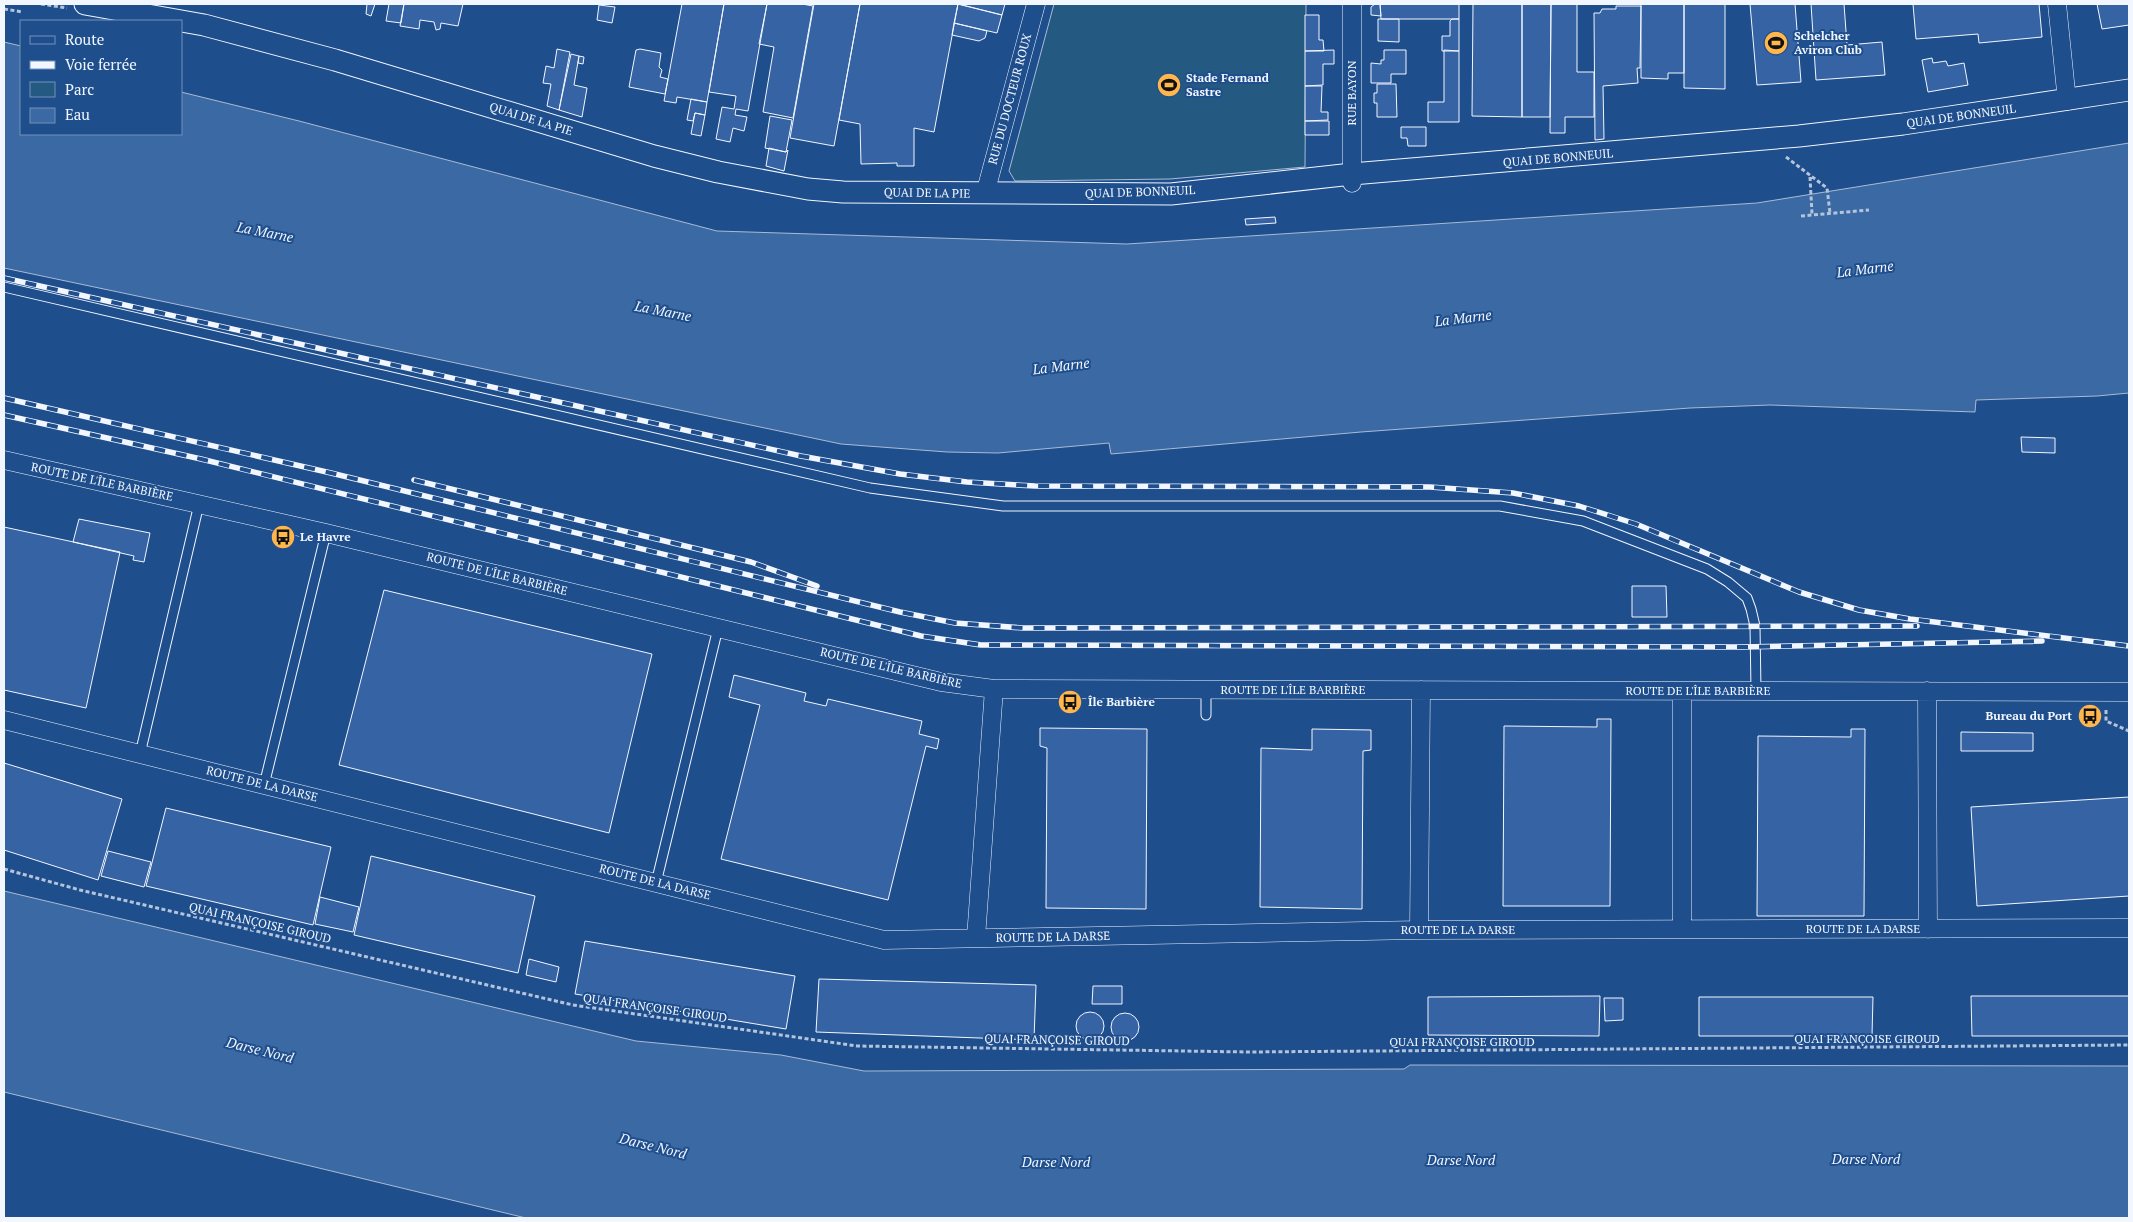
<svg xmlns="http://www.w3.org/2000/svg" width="2133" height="1222" font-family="'PT Serif',serif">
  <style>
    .green { fill: #245a82; stroke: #a8bbd7 }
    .water { fill: #3b69a3; stroke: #a8bbd7 }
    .building { fill: #3563a3; stroke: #f2f6ff }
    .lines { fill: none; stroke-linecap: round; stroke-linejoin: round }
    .service-casing { stroke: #f2f6ff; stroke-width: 11 }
    .minor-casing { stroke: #f2f6ff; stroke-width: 19 }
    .tertiary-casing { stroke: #f2f6ff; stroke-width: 23 }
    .path { stroke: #b3c4dc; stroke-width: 3; stroke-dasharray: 4 2.5; stroke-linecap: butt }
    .service { stroke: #1f4e8c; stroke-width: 9 }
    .minor { stroke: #1f4e8c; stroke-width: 18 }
    .tertiary { stroke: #1f4e8c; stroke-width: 21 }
    .rail-casing { stroke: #f2f6ff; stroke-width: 5.5 }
    .rail { stroke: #1f4e8c; stroke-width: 4; stroke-dasharray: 11; stroke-linecap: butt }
    .labels { text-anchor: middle; stroke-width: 4; stroke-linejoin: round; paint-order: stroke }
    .poi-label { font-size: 12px; font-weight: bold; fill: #f2f6ff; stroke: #1f4e8c; text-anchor: start }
    .street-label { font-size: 12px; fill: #f2f6ff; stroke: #1f4e8c }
    .water-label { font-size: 14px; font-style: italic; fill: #f2f6ff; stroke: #1f4e8c }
  </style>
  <rect width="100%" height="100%" fill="#1f4e8c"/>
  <!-- green -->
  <path class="green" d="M1054,4H1306L1305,167L1170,179L1015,181L1009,171Z"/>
  <!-- water -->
  <path class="water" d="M4,42L21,46V134H181V92L299,121L717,231L1127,244L1757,203L2129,143V393L2097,396L1976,400L1975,412L1770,405L1690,408L1361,432L1111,454L1109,443L998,453L947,452L841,444L4,268Z
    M4,891L636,1041L781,1055L864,1071L1404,1069L1410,1065L2129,1066V1218H526L4,1092Z"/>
  <!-- building -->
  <path class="building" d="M367,4H375L371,16L366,14Z
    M389,4H404L401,23L386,21Z
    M404,4H463L458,26L441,23L440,29L436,30L434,22L420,20L419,29L400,26Z
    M682,4H724L707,102L677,97L676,103L664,101Z
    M724,4H767L748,111L736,109L735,115L747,117L744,131L733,128L730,142L716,139L722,107L734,109L736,96L709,92Z
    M767,4H802L813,6L793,118L763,112L774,47L759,44Z
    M814,4H860L834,146L790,138Z
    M860,4H958L934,132L914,128V166H897V163L861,164L860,124L839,120Z
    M958,4L1002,15L997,33L954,23Z
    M958,4H1005L1002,15Z
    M1375,4H1380L1381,16L1371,15V7Z
    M1380,4H1459V19H1381Z
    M1473,4H1522V117L1472,116Z
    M1522,4H1551L1550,117H1522Z
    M1551,4H1577V72H1594V117H1565V133H1550Z
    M1641,4H1684V73H1668V79L1641,78Z
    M1684,4H1725V89L1684,88Z
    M1750,4H1795L1801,82L1757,85Z
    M1811,4H1844L1847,45L1882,42L1885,75L1816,80Z
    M1913,4H2039L2042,37L1979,43L1978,34L1916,39Z
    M2097,4H2129V25L2102,29Z
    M599,5L615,7L612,23L597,20Z
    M1616,6H1641L1640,68H1637L1638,83L1603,86L1604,139L1595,140L1594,13H1600L1602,9H1616Z
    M1305,15H1319V40H1323L1324,51H1305Z
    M1378,19H1399V42L1378,41Z
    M1452,19H1459V51H1442V36H1450V21Z
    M954,23L987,31L985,38L979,41L952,35Z
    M557,49L570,52L559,110L547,106L551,84L543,83L546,66L554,68Z
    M640,49L661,53L659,67L662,70L660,77L668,79L665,94L629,87L636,50Z
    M1334,50V64H1323V85L1305,86V51Z
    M1384,50H1406V74H1391V83H1371V63L1381,64V60H1384Z
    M1444,50L1459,51V122H1428V102H1444Z
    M571,54L579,56L574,85L587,88L582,117L559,110Z
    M579,56L584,57L583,64L578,63Z
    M1932,58L1933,63L1946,61L1948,66L1964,63L1968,85L1928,92L1922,60Z
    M1377,84H1396L1397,117H1377V103H1374V93H1377Z
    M1305,86H1322L1321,112H1328V120L1305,121Z
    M691,99L707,102L705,115L695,113L693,121L687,120Z
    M695,113L705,115L701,136L691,134Z
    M770,116L792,120L786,152L765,148Z
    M1305,121H1329V135H1305Z
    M1401,127H1426V146H1408L1407,138H1401Z
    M769,148L786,152L788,150L784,171L766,166Z
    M1275,217L1276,223L1246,225L1245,219Z
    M2021,437L2055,438V453L2022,452Z
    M79,519L150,533L144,562L133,560L134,556L73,542Z
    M4,527L120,552L86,708L4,690Z
    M1632,586H1666L1667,617H1632Z
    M384,590L652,654L609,833L339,765Z
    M734,675L806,693L804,701L826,706L828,699L922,721L919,734L939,739L937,749L926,746L888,900L721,859L760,705L729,697Z
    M1597,719H1611L1610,906H1503L1504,726L1597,727Z
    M1040,728L1147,729L1146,909L1046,908L1047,748L1040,746Z
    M1312,729L1371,730V750L1363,751L1362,909L1260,907L1261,748L1312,750Z
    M1851,729H1865L1864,916H1757L1758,736L1851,737Z
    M1961,732L2033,733V751H1961Z
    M4,763L122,799L98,880L4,850Z
    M2129,797V896L1977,906L1971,807Z
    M166,808L331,847L313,925L146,886Z
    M108,851L151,862L144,887L101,876Z
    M371,856L535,896L518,973L354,935Z
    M320,897L359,907L353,932L315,924Z
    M585,941L795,976L786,1029L575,994Z
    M529,959L559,967L556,982L526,975Z
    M819,979L1036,985L1034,1040L816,1032Z
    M1093,986H1122V1004H1092Z
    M1600,996L1599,1036L1428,1035V997Z
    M1971,996H2129V1036H1972Z
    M1699,997H1873L1872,1036H1699Z
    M1604,998H1623V1020L1605,1021Z
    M1076 1026a14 14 0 1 1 28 0a14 14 0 1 1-28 0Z
    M1111 1027a14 14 0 1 1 28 0a14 14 0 1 1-28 0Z"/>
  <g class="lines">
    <!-- service casing -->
    <g class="service-casing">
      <path id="service" d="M4,287L870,488L1003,506H1500L1583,521L1707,569L1728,582L1747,598L1751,609L1755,626L1756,691
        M1206,690V715
        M140,754L199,504
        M264,785L326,533
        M656,883L718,628"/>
    </g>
    <!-- minor casing -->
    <g class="minor-casing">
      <path id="minor" d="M2057,4L2067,101
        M1352,183V4
        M985,194L1036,4
        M4,460L326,533L941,682L994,689L2129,692
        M1927,691L1928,929
        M4,720L884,940L1419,930L2129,928
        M1682,929V691
        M1419,930L1421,690
        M976,938L994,689"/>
    </g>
    <!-- tertiary casing -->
    <g class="tertiary-casing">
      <path id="tertiary" d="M85,4L204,25L335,60L654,156L718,172L808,189L843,192L1171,194L1352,174L1799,136L1903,124L2129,90"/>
    </g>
    <!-- path -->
    <path class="path" d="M41,4L67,8
      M4,9L23,12
      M1786,157L1827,188L1830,213
      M1810,177L1812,214
      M1801,216L1869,210
      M2106,710V721L2129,731
      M4,869L80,890L573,1005L857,1046L1248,1052L2129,1045"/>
    <!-- service -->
    <use href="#service" class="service"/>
    <!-- minor -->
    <use href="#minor" class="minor"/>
    <!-- tertiary -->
    <use href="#tertiary" class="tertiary"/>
    <!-- rail casing -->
    <g class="rail-casing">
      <path id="rail" d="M4,278L801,456L900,474L967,482L1035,486L1430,487L1513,493L1579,506L1636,524L1799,592L1859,610L1910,619L2129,646
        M4,398L331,473L900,612L955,623L1023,628L1917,626
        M4,415L201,459L921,636L981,645L1742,647L2042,641
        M414,480L751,562L817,586"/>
    </g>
    <!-- rail -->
    <use href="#rail" class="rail"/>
  </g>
  <!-- icons -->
  <defs>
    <g id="stadium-disc" transform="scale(1.25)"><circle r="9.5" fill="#ffb74d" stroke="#1f4e8c"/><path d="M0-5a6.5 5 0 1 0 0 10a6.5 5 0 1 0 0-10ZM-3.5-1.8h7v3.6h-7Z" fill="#111"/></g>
    <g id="bus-disc" transform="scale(1.25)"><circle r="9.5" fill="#ffb74d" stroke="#1f4e8c"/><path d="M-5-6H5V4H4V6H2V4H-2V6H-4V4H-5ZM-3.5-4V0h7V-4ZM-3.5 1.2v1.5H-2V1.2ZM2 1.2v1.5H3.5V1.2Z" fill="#111"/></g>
  </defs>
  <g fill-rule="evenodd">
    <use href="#stadium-disc" x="1776" y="43"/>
    <use href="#stadium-disc" x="1169" y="85"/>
    <use href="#bus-disc" x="283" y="537"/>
    <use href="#bus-disc" x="1070" y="702"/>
    <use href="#bus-disc" x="2090" y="716"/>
  </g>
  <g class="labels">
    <!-- poi labels -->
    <g class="poi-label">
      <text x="1794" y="40">Schelcher<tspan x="1794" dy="14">Aviron Club</tspan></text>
      <text x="1186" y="82">Stade Fernand<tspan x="1186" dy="14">Sastre</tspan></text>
      <text x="300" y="541">Le Havre</text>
      <text x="1088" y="706">Île Barbière</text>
      <text x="2072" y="720" text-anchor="end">Bureau du Port</text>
    </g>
    <!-- street labels -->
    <g class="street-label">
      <text transform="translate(1352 93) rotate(-90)" y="4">RUE BAYON</text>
      <text transform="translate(1010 99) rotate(-75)" y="4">RUE DU DOCTEUR ROUX</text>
      <text transform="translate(1961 116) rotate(-8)" y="4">QUAI DE BONNEUIL</text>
      <text transform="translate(531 119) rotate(17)" y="4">QUAI DE LA PIE</text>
      <text transform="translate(1558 158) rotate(-5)" y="4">QUAI DE BONNEUIL</text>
      <text transform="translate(1140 192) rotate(-2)" y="4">QUAI DE BONNEUIL</text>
      <text transform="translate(927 193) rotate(1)" y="4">QUAI DE LA PIE</text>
      <text transform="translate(102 482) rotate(12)" y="4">ROUTE DE L'ÎLE BARBIÈRE</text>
      <text transform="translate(497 574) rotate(14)" y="4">ROUTE DE L'ÎLE BARBIÈRE</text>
      <text transform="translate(891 668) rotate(13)" y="4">ROUTE DE L'ÎLE BARBIÈRE</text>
      <text x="1293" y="694">ROUTE DE L'ÎLE BARBIÈRE</text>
      <text x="1698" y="695">ROUTE DE L'ÎLE BARBIÈRE</text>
      <text transform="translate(262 784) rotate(14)" y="4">ROUTE DE LA DARSE</text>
      <text transform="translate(655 882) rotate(14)" y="4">ROUTE DE LA DARSE</text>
      <text transform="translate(260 923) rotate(13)" y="4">QUAI FRANÇOISE GIROUD</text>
      <text x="1863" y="933">ROUTE DE LA DARSE</text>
      <text x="1458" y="934">ROUTE DE LA DARSE</text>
      <text transform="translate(1053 937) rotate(-1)" y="4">ROUTE DE LA DARSE</text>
      <text transform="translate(655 1008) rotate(8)" y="4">QUAI FRANÇOISE GIROUD</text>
      <text x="1867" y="1043">QUAI FRANÇOISE GIROUD</text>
      <text transform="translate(1057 1040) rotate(1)" y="4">QUAI FRANÇOISE GIROUD</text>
      <text x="1462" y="1046">QUAI FRANÇOISE GIROUD</text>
    </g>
    <!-- water labels -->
    <g class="water-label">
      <text transform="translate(265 232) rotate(11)" y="5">La Marne</text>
      <text transform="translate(1865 269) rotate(-7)" y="5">La Marne</text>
      <text transform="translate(663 311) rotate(11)" y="5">La Marne</text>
      <text transform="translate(1463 318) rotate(-7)" y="5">La Marne</text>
      <text transform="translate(1061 366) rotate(-7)" y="5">La Marne</text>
      <text transform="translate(260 1050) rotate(14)" y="5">Darse Nord</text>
      <text transform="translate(653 1146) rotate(14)" y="5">Darse Nord</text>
      <text x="1866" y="1164">Darse Nord</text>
      <text x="1461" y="1165">Darse Nord</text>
      <text x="1056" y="1167">Darse Nord</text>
    </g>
  </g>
  <!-- border -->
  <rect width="2133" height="1222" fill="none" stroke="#f2f6ff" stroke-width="10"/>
  <!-- legend -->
  <rect x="20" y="20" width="162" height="115" fill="#1f4e8c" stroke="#7391ba"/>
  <rect x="30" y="36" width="25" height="8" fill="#1f4e8c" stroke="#7391ba"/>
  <text x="65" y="45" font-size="15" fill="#f2f6ff">Route</text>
  <rect x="30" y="61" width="25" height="8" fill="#f2f6ff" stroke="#7391ba"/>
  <text x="65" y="70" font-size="15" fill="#f2f6ff">Voie ferrée</text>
  <rect x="30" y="82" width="25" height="15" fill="#245a82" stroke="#7391ba"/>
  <text x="65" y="95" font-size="15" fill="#f2f6ff">Parc</text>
  <rect x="30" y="108" width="25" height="15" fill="#3b69a3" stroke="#7391ba"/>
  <text x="65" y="120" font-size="15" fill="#f2f6ff">Eau</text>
</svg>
